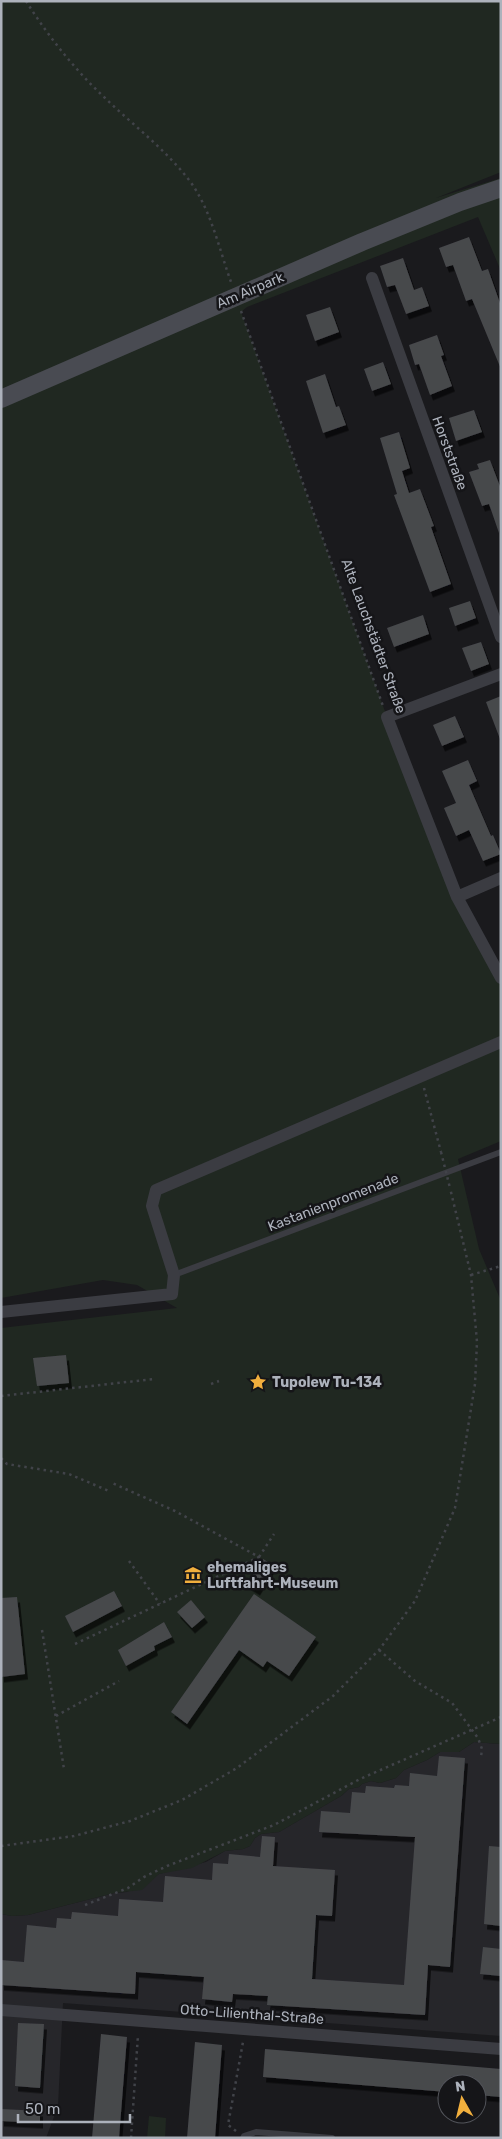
<svg xmlns="http://www.w3.org/2000/svg" width="502" height="2139" font-family="Rubik,sans-serif">
  <style>
    .built { fill: #26262a }
    .green { fill: #202821 }
    .building { fill: #47484c; filter: url(#shadow) }
    .lines { fill: none; stroke-linecap: round; stroke-linejoin: round }
    .path { stroke: #414349; stroke-width: 2.5; stroke-dasharray: 2.5 4; stroke-linecap: butt }
    .lane { stroke: #3b3c42; stroke-width: 6 }
    .street { stroke: #3b3c42; stroke-width: 12 }
    .secondary { stroke: #494b52; stroke-width: 18 }
    .path-bridge { stroke: #414349; stroke-width: 2.5; stroke-dasharray: 2.5 4; stroke-linecap: butt }
    .labels { text-anchor: middle; stroke-width: 5; stroke-linejoin: round; paint-order: stroke }
    .street-label { font-size: 14px; fill: #adb2bc; stroke: #151518 }
    .poi-label { font-size: 14px; font-weight: bold; fill: #adb2bc; stroke: #151518; text-anchor: start }
  </style>
  <defs>
    <filter id="shadow"><feDropShadow dx="3" dy="5.5" stdDeviation="0" flood-color="#0009"/></filter>
  </defs>
  <rect width="100%" height="100%" fill="#1a1a1d"/>
  <!-- built -->
  <path class="built" d="M474,1742L501,1744V2036L63,2003L58,2106L46,2138H1V1914L12,1916L28,1915L114,1893L127,1892L159,1874L206,1862L225,1851L243,1849L250,1846L255,1838L261,1834L279,1832L341,1796L349,1789L359,1787L362,1784L371,1781L380,1783L396,1778L404,1770L427,1760L440,1752H459Z"/>
  <!-- green -->
  <path class="green" d="M1,1H501V172L436,198L501,178V271L478,217L247,307L241,312L387,717L457,897L501,978V1141L458,1159L479,1249L501,1301V1744L474,1742L459,1752H440L427,1760L404,1770L396,1778L380,1783L371,1781L362,1784L359,1787L349,1789L341,1796L279,1832L261,1834L255,1838L250,1846L243,1849L225,1851L192,1868L159,1874L142,1890L114,1893L28,1915L12,1916L1,1914V1328L177,1308L137,1285L103,1280L1,1298Z
    M149,2116L166,2118L165,2138H147Z"/>
  <!-- building -->
  <path class="building" d="M469,237L482,271L488,269L501,306V369L472,299L466,301L453,265L446,267L439,248Z
    M403,258L414,290L422,287L429,306L406,314L395,285L387,287L380,266Z
    M330,307L339,332L315,341L306,315Z
    M437,335L444,355L441,356L452,386L430,395L419,364L415,365L409,345Z
    M383,362L391,384L372,391L364,369Z
    M325,374L336,407L339,406L346,425L323,433L306,381Z
    M474,410L482,432L456,441L449,418Z
    M399,432L410,468L402,471L409,493L420,489L434,526L431,527L451,584L430,592L394,495L397,494L380,438Z
    M490,460L501,489L499,533L489,504L482,506L469,472L479,469L477,464Z
    M470,601L476,618L455,626L449,608Z
    M423,615L429,634L394,647L387,628Z
    M481,642L489,664L471,671L462,648Z
    M501,696V739H500L486,702Z
    M455,716L464,737L442,746L433,725Z
    M468,760L477,781L469,785L491,836L493,835L501,854L483,861L469,830L456,836L444,808L456,803L442,771Z
    M66,1355L69,1383L37,1386L33,1358Z
    M263,1559L273,1565L257,1590L247,1584Z
    M114,1591L122,1606L73,1632L65,1616Z
    M254,1594L316,1637L289,1676L267,1661L263,1667L239,1650L187,1724L171,1712Z
    M17,1597L25,1674L1,1677V1598Z
    M191,1600L205,1617L192,1628L177,1612Z
    M164,1622L172,1637L154,1646L155,1650L126,1666L118,1650Z
    M439,1756L465,1758L450,1967L428,1965L425,2015L267,2005L268,1996L233,1994L232,2002L202,1999L204,1977L136,1972L135,1994L1,1985V1960L24,1962L27,1925L56,1928L57,1918L71,1919L72,1912L118,1916L119,1899L163,1902L165,1876L212,1880L213,1863L228,1864L229,1854L260,1857L262,1836L275,1837L273,1866L335,1870L332,1916L316,1915L312,1979L404,1985L415,1837L319,1832L321,1811L350,1813L352,1792L365,1793L366,1786L394,1788L395,1785L409,1786L410,1773L437,1776Z
    M489,1846L501,1847V1926L484,1924Z
    M483,1947L501,1949V1976L480,1974Z
    M18,2023L44,2024L40,2088L15,2086Z
    M101,2034L127,2037L119,2138H92Z
    M195,2042L222,2045L215,2138H187Z
    M265,2049L501,2069V2097L477,2095V2084H447V2092L263,2077Z
    M1,2109L40,2111V2123L1,2121Z"/>
  <g class="lines">
    <!-- path -->
    <path class="path" d="M26,1C48,36 75,70 105,98C133,125 165,149 189,180C211,209 219,249 231,282
      M241,311L383,706
      M424,1088L441,1152
      M471,1275L501,1266
      M211,1384L219,1381
      M1,1396L154,1379
      M1,1458L7,1464L69,1474L109,1491
      M259,1557L274,1534
      M129,1561L160,1604
      M42,1630L64,1769
      M75,1644L259,1557L175,1511L112,1483
      M379,1650L415,1681L452,1703L478,1738L482,1749L481,1757
      M56,1716L119,1681
      M1,1846L74,1836L130,1821L182,1800L237,1768L333,1696L379,1650L415,1601L455,1508L475,1384L477,1342L471,1275L450,1188
      M85,1905L128,1888L144,1877L167,1866L274,1825L360,1779L501,1717
      M236,2131L228,2125L243,2042
      M131,2138L138,2035"/>
    <!-- lane -->
    <path class="lane" d="M174,1275L501,1152
      M243,2138L244,2136L256,2132L332,2138"/>
    <!-- street -->
    <path class="street" d="M372,278L501,637
      M501,674L387,717L457,897L501,978
      M457,897L501,878
      M1,1312L172,1294L174,1275L152,1206L156,1190L501,1042
      M1,2010L501,2049"/>
    <!-- secondary -->
    <path class="secondary" d="M1,399L362,242L460,202L501,188"/>
    <!-- path-bridge -->
    <path class="path-bridge" d="M441,1152L450,1188"/>
  </g>
  <!-- icons -->
  <defs>
    <g id="sight-bare" transform="scale(1.35)"><path d="M0-6L1.8-2.2L6-1.7L2.9 1.2L3.7 5.4L0 3.3L-3.7 5.4L-2.9 1.2L-6-1.7L-1.8-2.2Z" fill="#f1af3d" stroke="#151518" stroke-width="2.5" paint-order="stroke"/></g>
    <g id="museum-bare" transform="scale(1.35)"><path d="M0-6L6-3V-2H-6V-3ZM-5-1h2V3h-2ZM-1-1h2V3h-2ZM3-1h2V3H3ZM-6 4H6V6H-6Z" fill="#f1af3d" stroke="#151518" stroke-width="2.5" paint-order="stroke"/></g>
  </defs>
  <g fill-rule="evenodd">
    <use href="#sight-bare" x="258" y="1382"/>
    <use href="#museum-bare" x="193" y="1575"/>
  </g>
  <g class="labels">
    <!-- street labels -->
    <g class="street-label">
      <text transform="translate(250 290) rotate(-23)" y="5">Am Airpark</text>
      <text transform="translate(450 453) rotate(70)" y="5">Horststraße</text>
      <text transform="translate(374 636) rotate(70)" y="5">Alte Lauchstädter Straße</text>
      <text transform="translate(333 1202) rotate(-21)" y="5">Kastanienpromenade</text>
      <text transform="translate(252 2014) rotate(4)" y="5">Otto-Lilienthal-Straße</text>
    </g>
    <!-- poi labels -->
    <g class="poi-label">
      <text x="272" y="1387">Tupolew Tu-134</text>
      <text x="207" y="1572">ehemaliges<tspan x="207" dy="16">Luftfahrt-Museum</tspan></text>
    </g>
  </g>
  <!-- border -->
  <rect width="502" height="2139" fill="none" stroke="#adb2bc" stroke-width="5"/>
  <!-- north arrow -->
  <g transform="translate(462 2099) rotate(352)"><circle r="24" fill="#151518" stroke="#52545a"/>
  <path d="M0-4L9 19L0 12L-9 19Z" fill="#f1af3d"/>
  <text y="-8" font-size="14" font-weight="bold" text-anchor="middle" fill="#adb2bc">N</text>
  </g>
  <!-- scale -->
  <path d="M18 2114v8h112v-8" fill="none" stroke="#adb2bc" stroke-width="2.5"/>
  <text x="25" y="2114" font-size="15" fill="#adb2bc" stroke="#151518" stroke-width="4" paint-order="stroke">50 m</text>
</svg>
